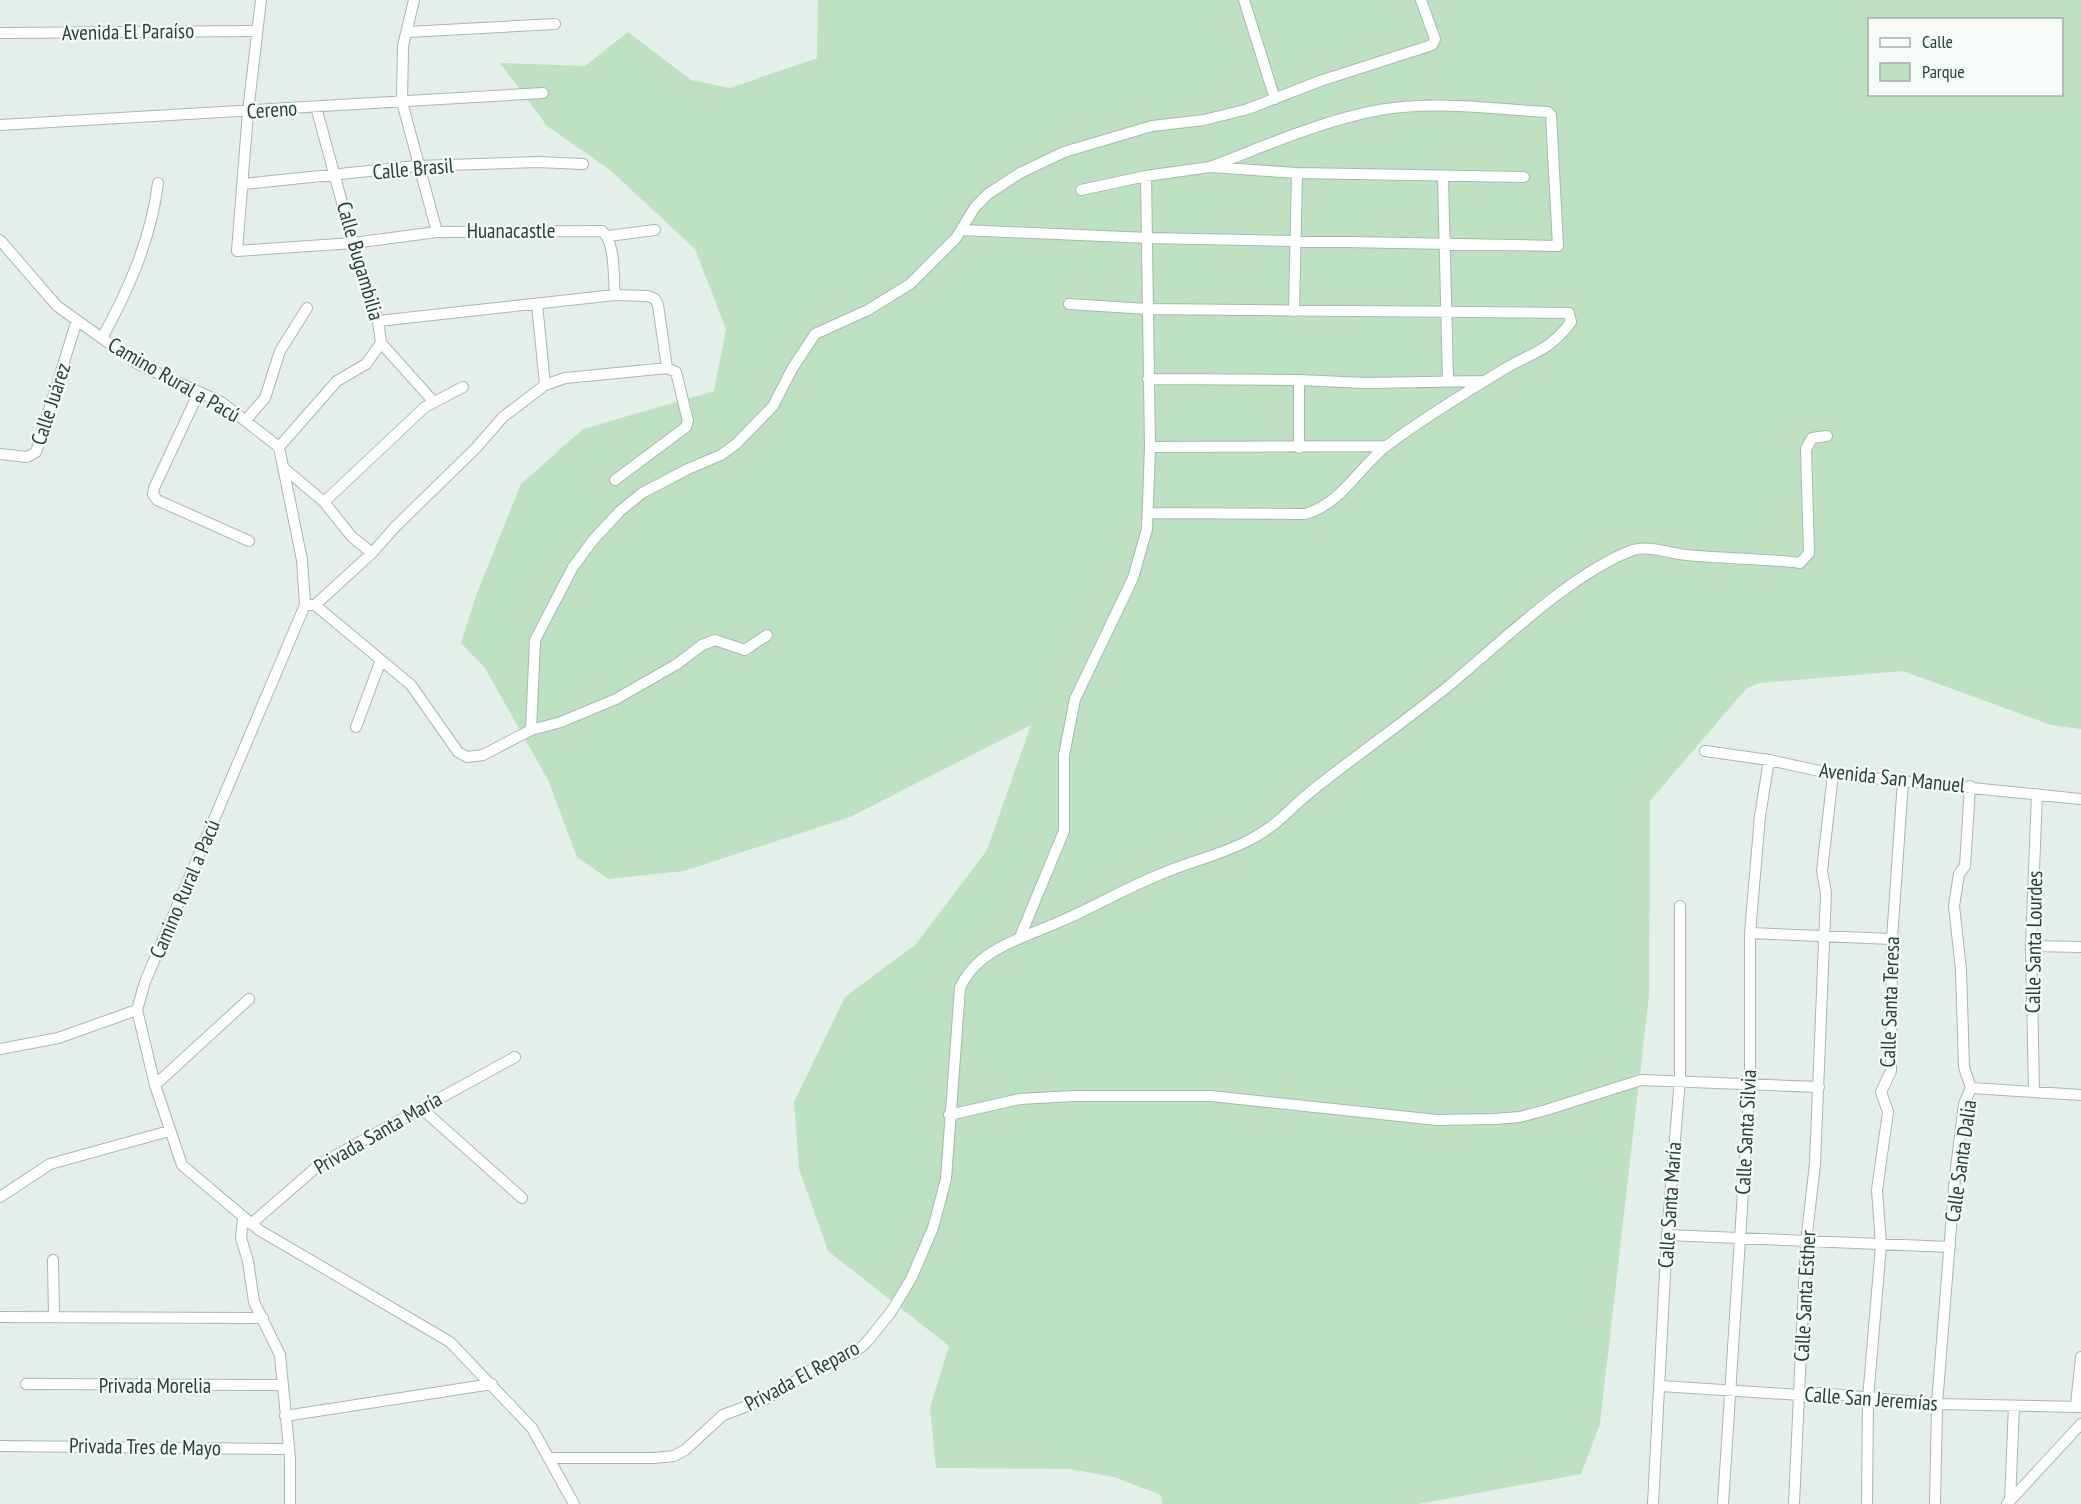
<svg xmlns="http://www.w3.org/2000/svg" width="2081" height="1504" font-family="'PT Sans Narrow',sans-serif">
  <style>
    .green { fill: #bce2c2; fill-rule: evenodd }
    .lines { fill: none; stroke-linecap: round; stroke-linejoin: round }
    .minor-casing { stroke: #a7b8b0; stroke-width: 12 }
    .minor { stroke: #fff; stroke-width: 10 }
    .labels { text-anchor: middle; stroke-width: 4.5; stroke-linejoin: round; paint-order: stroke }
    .street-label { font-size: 21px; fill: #224337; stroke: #f6fbf8 }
  </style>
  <rect width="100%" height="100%" fill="#e5efe9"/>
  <!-- green -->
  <path class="green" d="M818,0H2081V729L2051,725L1903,671L1759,683L1746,689L1650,801L1649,995L1600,1424L1581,1474L1418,1504H1162L1161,1495L1114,1477L1070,1469L936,1468L930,1408L949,1346L828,1251L799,1169L794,1102L845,997L916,944L987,850L1031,725L850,817L684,871L608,879L577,857L548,780L485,668L461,643L477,593L521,484L583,429L714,391L726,329L695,249L610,170L547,126L500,63L585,66L628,32L691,80L730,88L817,58ZM1870,20H2062V94H1870Z"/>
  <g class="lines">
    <!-- minor casing -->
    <g class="minor-casing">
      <path id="minor" d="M261,0L248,112L237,251L353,243L437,232L602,231C616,243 613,277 615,295
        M414,0L403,46L402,102L437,232
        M1244,0L1275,99
        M408,32L555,24
        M0,33L257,31
        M0,125L543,93
        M1443,177L1448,380
        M243,184L417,166L537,162L583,164
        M1081,190L1146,176L1210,167L1297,173L1524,177
        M962,230L1148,238L1558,246L1551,115L1548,112C1493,109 1433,100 1379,110C1320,121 1265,146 1210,167
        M608,236L655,230
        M0,240L57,306L138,364L221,402L279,447L302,560L305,605L145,982L137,1010L155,1085L182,1165L259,1230L450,1342L532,1428L574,1504
        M537,304L545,385
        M1069,304L1147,309L1569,313L1571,322C1548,353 1531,352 1501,371C1463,394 1424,418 1389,444C1360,465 1342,504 1305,514L1149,513
        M1294,311L1297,173
        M378,321L615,295L648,296L655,299L658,305L667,368
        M102,338C129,289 151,239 158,183
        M381,343L433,401
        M1148,379L1299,380L1366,383L1485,381
        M1299,380V448
        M199,392L154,488L153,494L157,500L249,541
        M245,421L265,398L280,351L307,308
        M279,447L337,381L366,364L381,343L378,321L353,243L316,107
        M1150,447L1387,446
        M0,454L27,457L36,452L77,320
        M285,469L324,502L352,537L372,553
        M324,502L425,407L463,387
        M309,605H315L411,685L458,752L467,757L483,755L531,730L561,722L616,699L677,664L702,645L715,640L745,650L767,635
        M315,605L372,553L396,526L476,448L503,417L545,385L565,378L617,373L667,368L676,372L688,421L686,427L615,480
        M356,727L381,660
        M531,730L535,640L573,567L594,539L620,511L642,493L688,469L721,455L736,444L773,406L792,369L815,334L868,310L910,284L956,238L975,207L988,194L1020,173L1064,152L1152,126L1204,120L1248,109L1320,81L1432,45L1435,39L1421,0
        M1705,751L1769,760L1833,774L2080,799
        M1750,933L1892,939
        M1020,937L1064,831V755L1075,699L1133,578L1147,529L1150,447L1146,176
        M2031,946L2081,947
        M0,1049L58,1038L137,1010
        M155,1085L249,999
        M1971,1088L2081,1095
        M2034,1091L2031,946L2037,794
        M421,1108L522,1198
        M949,1115L1020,1099L1073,1096H1211L1437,1120L1494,1119L1520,1117L1546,1110L1641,1080L1819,1087
        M0,1197L50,1164L169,1131
        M243,1218L241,1238L248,1261L254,1302L280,1355L290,1458V1504
        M251,1224L320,1164L515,1057
        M1667,1235L1950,1247
        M53,1260L54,1317
        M0,1317L263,1318
        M26,1384L283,1385
        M1661,1386L1800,1395L1820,1393L1937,1404L2081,1407
        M2076,1405L2081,1357
        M285,1416L492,1384
        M0,1446L289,1449
        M549,1458H654L674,1456L685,1450L723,1415L764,1400L799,1379L804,1373L854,1353L866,1343L891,1312L911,1279L933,1228L946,1179L960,988C977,949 1023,938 1059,922C1094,907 1126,888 1161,874C1191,861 1225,854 1253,838C1277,826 1293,805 1314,789C1359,753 1407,720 1451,684C1501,642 1573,572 1633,550C1650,545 1670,554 1687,555C1724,559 1762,558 1800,563L1809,553L1806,449L1812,438L1827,436
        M2010,1501L2014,1406
        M1653,1504L1667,1235L1680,1079V906
        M1723,1504L1750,1083V933L1760,816L1769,760
        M1794,1504L1806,1242L1815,1164L1826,893L1822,871L1833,774
        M1867,1504L1868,1399L1881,1245L1877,1190L1888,1112L1881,1092L1891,1071L1892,939L1903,781
        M1935,1504L1937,1404L1955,1176L1964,1104L1971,1088L1964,1067L1961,970L1954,906L1959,874L1965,866L1970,786
        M2007,1504L2081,1424"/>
    </g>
    <!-- minor -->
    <use href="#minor" class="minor"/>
  </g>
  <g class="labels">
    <!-- street labels -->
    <g class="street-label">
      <text transform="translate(128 32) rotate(-1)" y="7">Avenida El Paraíso</text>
      <text transform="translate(272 110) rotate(-4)" y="7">Cereno</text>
      <text transform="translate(413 169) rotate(-5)" y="7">Calle Brasil</text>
      <text x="511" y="238">Huanacastle</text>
      <text transform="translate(360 261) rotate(74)" y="7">Calle Bugambilia</text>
      <text transform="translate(174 380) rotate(30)" y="7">Camino Rural a Pacú</text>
      <text transform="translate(51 404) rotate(-72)" y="7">Calle Juárez</text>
      <text transform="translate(1892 778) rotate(6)" y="7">Avenida San Manuel</text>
      <text transform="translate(185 889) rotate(-67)" y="7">Camino Rural a Pacú</text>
      <text transform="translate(2034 942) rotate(-89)" y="7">Calle Santa Lourdes</text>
      <text transform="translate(1890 1002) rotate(-88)" y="7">Calle Santa Teresa</text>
      <text transform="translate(1746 1132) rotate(-87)" y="7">Calle Santa Silvia</text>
      <text transform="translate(378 1133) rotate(-30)" y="7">Privada Santa María</text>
      <text transform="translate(1961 1161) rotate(-82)" y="7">Calle Santa Dalia</text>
      <text transform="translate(1670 1205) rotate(-86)" y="7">Calle Santa María</text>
      <text transform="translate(1805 1296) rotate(-87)" y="7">Calle Santa Esther</text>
      <text transform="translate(802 1376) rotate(-28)" y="7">Privada El Reparo</text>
      <text x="155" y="1393">Privada Morelia</text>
      <text transform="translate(1871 1399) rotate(4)" y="7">Calle San Jeremías</text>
      <text transform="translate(145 1447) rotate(1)" y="7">Privada Tres de Mayo</text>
    </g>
  </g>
  <!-- legend -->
  <rect x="1868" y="18" width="195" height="78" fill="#f6fbf8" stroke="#a1b1ab" stroke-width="1.5"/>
  <rect x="1880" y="38" width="30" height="9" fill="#ffffff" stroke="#a1b1ab" stroke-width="1.5"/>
  <text x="1922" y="48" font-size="18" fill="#224337">Calle</text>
  <rect x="1880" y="63" width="30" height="18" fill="#bce2c2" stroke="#a1b1ab" stroke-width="1.5"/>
  <text x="1922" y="78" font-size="18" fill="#224337">Parque</text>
</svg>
